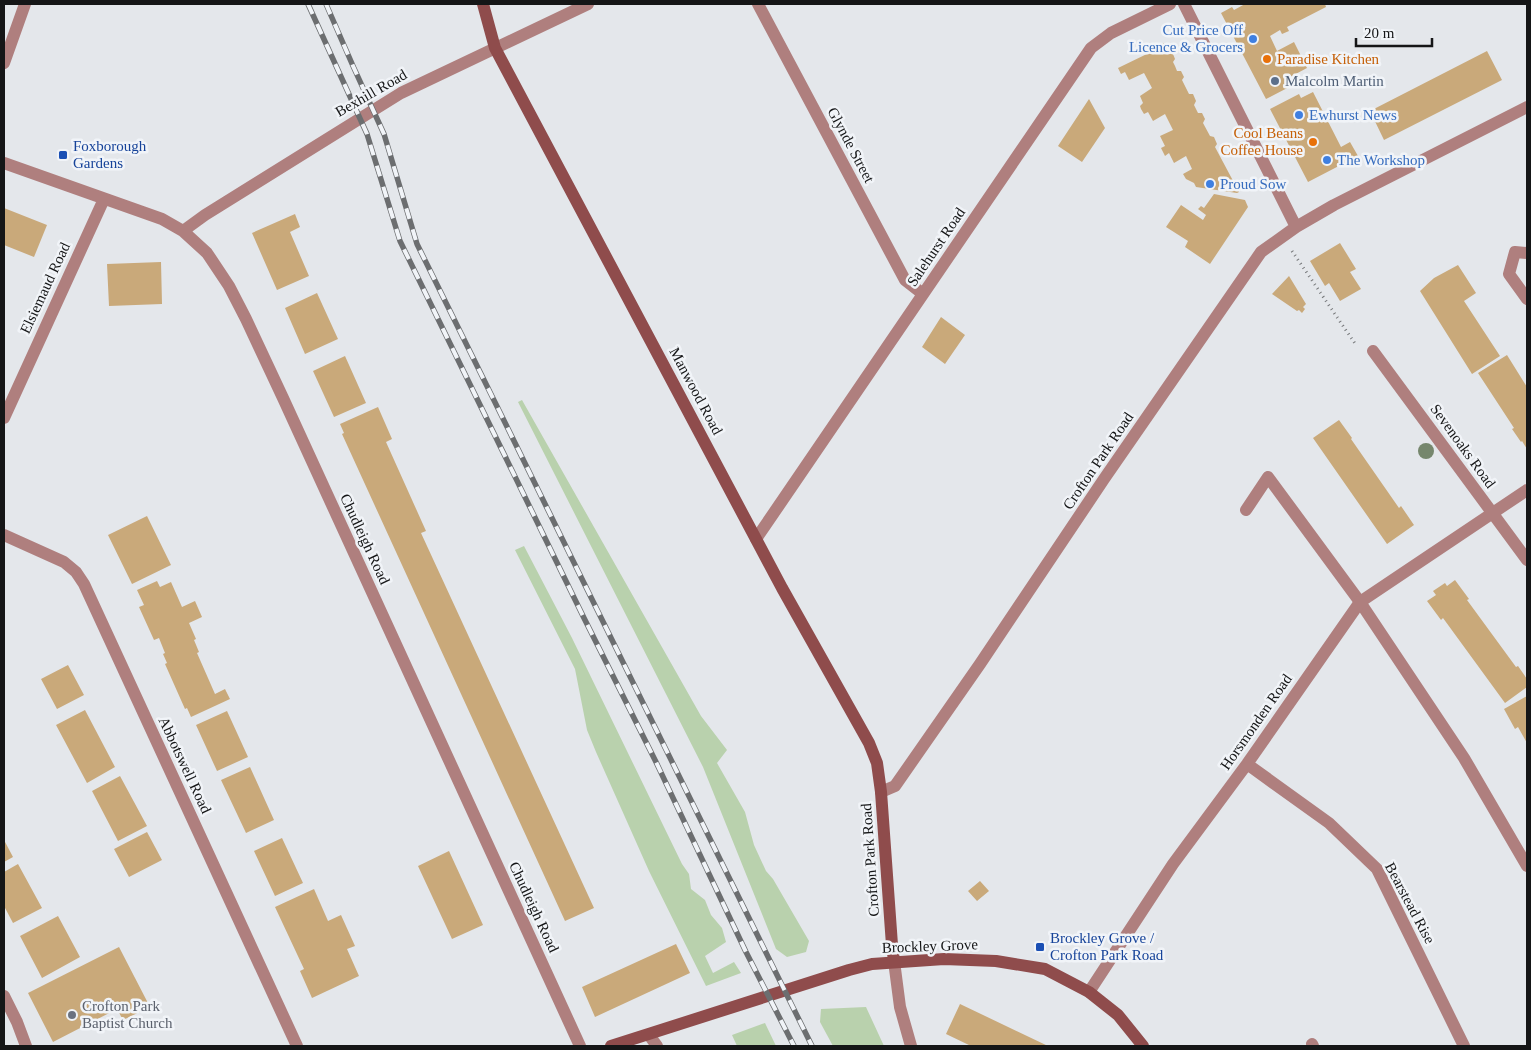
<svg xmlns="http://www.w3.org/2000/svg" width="1531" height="1050" font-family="'Times New Roman',serif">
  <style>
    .green { fill: #b9d1ad }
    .building { fill: #c9a97a }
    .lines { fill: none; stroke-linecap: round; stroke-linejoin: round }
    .path { stroke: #76787a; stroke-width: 3; stroke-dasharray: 1 4; stroke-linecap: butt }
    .lane { stroke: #af7f7e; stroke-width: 12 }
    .street { stroke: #af7f7e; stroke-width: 12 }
    .secondary { stroke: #8f4c4c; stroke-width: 12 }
    .rail-casing { stroke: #6c6e70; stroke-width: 5.5 }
    .rail { stroke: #f1f4f8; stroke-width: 4; stroke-dasharray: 11; stroke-linecap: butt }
    .tree { fill: #76876d }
    .shop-dot { fill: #3f7fe0; stroke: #f1f4f8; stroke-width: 2 }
    .food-dot { fill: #e8710a; stroke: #f1f4f8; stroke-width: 2 }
    .service-dot { fill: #5c6f8a; stroke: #f1f4f8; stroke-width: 2 }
    .transit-dot { fill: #1a4fb4; stroke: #f1f4f8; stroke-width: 2 }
    .worship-dot { fill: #6b7280; stroke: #f1f4f8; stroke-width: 2 }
    .labels { text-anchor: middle; stroke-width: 5; stroke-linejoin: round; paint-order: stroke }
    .shop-label { font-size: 15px; fill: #366cbe; stroke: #f1f4f8; text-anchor: start }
    .food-label { font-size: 15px; fill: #c56008; stroke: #f1f4f8; text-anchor: start }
    .service-label { font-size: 15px; fill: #4e5e75; stroke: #f1f4f8; text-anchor: start }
    .street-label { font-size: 15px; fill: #151617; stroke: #f1f4f8 }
    .transit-label { font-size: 15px; fill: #164399; stroke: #f1f4f8; text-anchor: start }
    .worship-label { font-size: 15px; fill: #5b616d; stroke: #f1f4f8; text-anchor: start }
  </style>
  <rect width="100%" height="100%" fill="#e4e7eb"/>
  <!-- green -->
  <path class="green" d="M522,400L701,716L727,750L717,763L745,812L754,845L766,871L773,879L809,941L806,952L787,957L776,949L703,767L518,402Z
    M524,546L572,638L682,864L689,874L691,889L705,900L711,915L722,928L726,942L705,956L713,973L734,962L741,973L706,986L649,871L596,752L587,730L575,669L515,550Z
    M866,1007L884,1046H833L820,1022L821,1009Z
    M765,1023L776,1046H737L732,1035Z"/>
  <!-- building -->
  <path class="building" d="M1245,4H1325L1326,7L1287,27L1289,31L1282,34L1280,30L1270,36L1277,51L1294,42L1307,68L1290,77L1295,84L1266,99L1221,13L1232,7L1234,10Z
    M1164,43L1168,53L1173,54L1175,59L1173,62L1175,66L1177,71H1181L1184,77L1182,80L1189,94H1193L1196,101L1194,105L1198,113H1202L1205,119L1203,123L1210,136L1214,137L1217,144L1215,147L1239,192L1237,193L1196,187L1194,183L1186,179L1183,174L1192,169L1186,156L1174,163L1169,153L1165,156L1161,148L1165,146L1160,136L1173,130L1165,114L1153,121L1148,112L1144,114L1141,109L1140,106L1143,103L1140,96L1152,88L1144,73L1129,80L1125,72L1121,74L1118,68L1151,52L1150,50Z
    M1487,51L1502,80L1384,140L1370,111Z
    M1313,92L1341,147L1350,142L1358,156L1308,182L1270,109L1299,94L1301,98Z
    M1089,99L1105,128L1082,162L1058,146Z
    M1214,194L1245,200L1248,207L1210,264L1185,247L1188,241L1166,227L1181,205L1203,220L1206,215L1198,209L1201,206L1204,208Z
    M4,208L47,225L34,257L4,245Z
    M295,214L300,227L290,232L309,276L277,290L252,233Z
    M1340,243L1356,269L1350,272L1361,289L1340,301L1329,283L1325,286L1310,261Z
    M161,262L162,304L109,306L107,264Z
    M1458,265L1476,293L1464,301L1500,356L1472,374L1420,291L1434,278Z
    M1289,276L1306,304L1303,307L1305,309L1302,313L1299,310L1297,311L1272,294Z
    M317,293L338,339L305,354L285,308Z
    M941,317L965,335L945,364L922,347Z
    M1507,355L1527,387V449L1522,441L1521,442L1512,429L1514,428L1478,373Z
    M345,356L366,403L334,417L313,371Z
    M378,407L392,439L386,442L426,531L421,533L594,908L565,921L342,434L344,433L340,424Z
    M1339,420L1352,438L1351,439L1399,508L1401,506L1414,525L1387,544L1313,438Z
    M147,516L171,565L132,584L108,535Z
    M1455,580L1469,599L1467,600L1516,667L1518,666L1527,679V687L1505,703L1443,618L1441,620L1427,601L1436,595L1433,591L1445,583L1447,586Z
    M157,581L160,587L171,582L182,607L195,601L202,617L189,623L196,639L194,640L199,652L197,653L215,694L225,689L230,699L191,717L187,708L185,709L165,664L167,663L163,654L165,653L159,638L154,640L139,607L144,605L137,590Z
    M68,665L84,695L57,709L41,679Z
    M1527,696V743L1518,727L1515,729L1504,709Z
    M85,710L115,767L87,783L56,725Z
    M227,711L248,757L217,771L196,725Z
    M250,767L274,820L246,833L221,780Z
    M120,776L147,826L118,841L92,791Z
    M147,832L162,860L129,877L114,849Z
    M282,838L303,883L275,896L254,851Z
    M4,840L13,857L4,862Z
    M449,851L483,925L452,939L418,866Z
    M18,864L42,908L13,923L4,906V872Z
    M980,881L989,891L977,901L968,891Z
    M314,889L328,921L341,915L355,946L347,949L359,976L312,998L300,971L304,969L275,907Z
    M58,916L80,957L42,978L20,936Z
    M676,944L690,973L595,1017L582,987Z
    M119,947L150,1007L123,1020L117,1009L53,1042L28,993Z
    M960,1004L1048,1046H971L946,1034Z"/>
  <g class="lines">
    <!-- path -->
    <path class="path" d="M1292,251L1356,345"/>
    <!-- lane -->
    <path class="lane" d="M1527,253L1515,252L1509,274L1527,299
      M1246,510L1268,477L1360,602L1464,758L1527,866
      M1312,1044L1313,1046"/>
    <!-- street -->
    <path class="street" d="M758,4L905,280L923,294
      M1184,4L1296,227
      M4,63L25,4
      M4,163L162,219L183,231L207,253L229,286L246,319L283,398L580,1046
      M183,231L205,215L401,93L588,4
      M1373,351L1527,560
      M4,418L104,199
      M4,535L64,562L76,572L84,584L297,1046
      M756,539L1091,48L1111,33L1170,4
      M1247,764L1329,823L1377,869L1464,1046
      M881,792L895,786L980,664L1104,479L1261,252L1296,227L1334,205L1527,107
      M894,961L900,1007L911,1046
      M1089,992L1173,864L1247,764L1360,602L1527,490
      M4,996L17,1022L26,1046
      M649,1035L657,1046"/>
    <!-- secondary -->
    <path class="secondary" d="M483,4L495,48L504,65L782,588L869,743L877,763L881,792L892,945L894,961
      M611,1046L849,970L872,964L944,959L996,961L1045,969L1089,992L1118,1015L1143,1046"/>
    <!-- rail casing -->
    <g class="rail-casing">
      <path id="rail" d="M308,4L367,134L400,241L584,618L656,762L746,952L794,1046
        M326,4L353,66L384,134L417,244L812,1046"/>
    </g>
    <!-- rail -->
    <use href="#rail" class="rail"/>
  </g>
  <!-- trees -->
  <circle class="tree" cx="1426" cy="451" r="8"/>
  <!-- markers -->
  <g class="shop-dot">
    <circle cx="1253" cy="39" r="5"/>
    <circle cx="1299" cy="115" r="5"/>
    <circle cx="1327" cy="160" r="5"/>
    <circle cx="1210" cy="184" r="5"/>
  </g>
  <g class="food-dot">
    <circle cx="1267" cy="59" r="5"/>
    <circle cx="1313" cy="142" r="5"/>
  </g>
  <circle class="service-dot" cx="1275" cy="81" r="5"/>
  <g class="transit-dot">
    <rect x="58" y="150" width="10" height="10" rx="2.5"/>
    <rect x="1035" y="942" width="10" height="10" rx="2.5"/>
  </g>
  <circle class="worship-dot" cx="72" cy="1015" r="5"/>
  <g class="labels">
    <!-- shop labels -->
    <g class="shop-label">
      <text x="1243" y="35" text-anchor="end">Cut Price Off<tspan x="1243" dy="17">Licence &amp; Grocers</tspan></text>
      <text x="1309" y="120">Ewhurst News</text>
      <text x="1337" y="165">The Workshop</text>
      <text x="1220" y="189">Proud Sow</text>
    </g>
    <!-- food labels -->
    <g class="food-label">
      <text x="1277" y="64">Paradise Kitchen</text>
      <text x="1303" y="138" text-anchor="end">Cool Beans<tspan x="1303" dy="17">Coffee House</tspan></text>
    </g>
    <!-- service labels -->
    <g class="service-label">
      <text x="1285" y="86">Malcolm Martin</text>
    </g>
    <!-- street labels -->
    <g class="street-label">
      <text transform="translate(371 93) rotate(-30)" y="5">Bexhill Road</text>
      <text transform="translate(851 145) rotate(62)" y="5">Glynde Street</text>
      <text transform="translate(936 247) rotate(-56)" y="5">Salehurst Road</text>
      <text transform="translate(45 288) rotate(-65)" y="5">Elsiemaud Road</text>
      <text transform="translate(696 391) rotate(62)" y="5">Manwood Road</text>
      <text transform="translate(1463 446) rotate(54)" y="5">Sevenoaks Road</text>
      <text transform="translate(1098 461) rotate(-56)" y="5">Crofton Park Road</text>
      <text transform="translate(365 539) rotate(65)" y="5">Chudleigh Road</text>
      <text transform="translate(1256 722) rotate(-55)" y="5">Horsmonden Road</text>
      <text transform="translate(185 765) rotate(65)" y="5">Abbotswell Road</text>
      <text transform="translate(870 860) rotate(-94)" y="5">Crofton Park Road</text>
      <text transform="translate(1410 903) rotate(62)" y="5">Bearstead Rise</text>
      <text transform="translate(534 907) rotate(65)" y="5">Chudleigh Road</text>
      <text transform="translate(930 946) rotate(-2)" y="5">Brockley Grove</text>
    </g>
    <!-- transit labels -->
    <g class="transit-label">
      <text x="73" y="151">Foxborough<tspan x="73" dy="17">Gardens</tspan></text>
      <text x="1050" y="943">Brockley Grove /<tspan x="1050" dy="17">Crofton Park Road</tspan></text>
    </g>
    <!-- worship labels -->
    <g class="worship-label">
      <text x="82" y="1011">Crofton Park<tspan x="82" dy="17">Baptist Church</tspan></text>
    </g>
  </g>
  <!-- border -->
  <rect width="1531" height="1050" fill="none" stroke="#151617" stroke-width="10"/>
  <!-- scale -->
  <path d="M1356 38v8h76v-8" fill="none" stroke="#151617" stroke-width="2.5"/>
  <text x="1364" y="38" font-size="15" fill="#151617" stroke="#f1f4f8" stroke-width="4" paint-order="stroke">20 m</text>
</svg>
